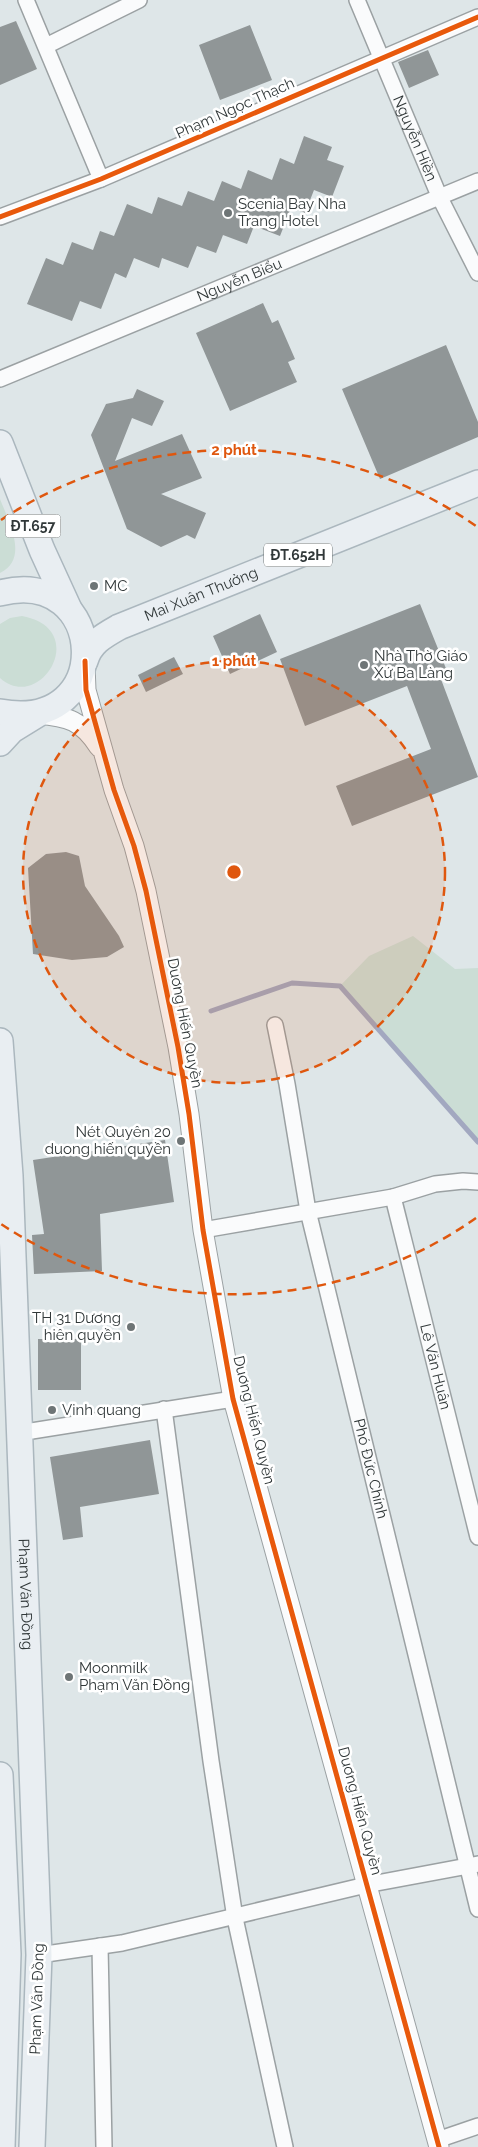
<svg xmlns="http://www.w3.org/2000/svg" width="478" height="2147" font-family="Raleway,sans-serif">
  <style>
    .green { fill: #cbddd5 }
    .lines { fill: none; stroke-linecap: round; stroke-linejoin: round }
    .stream { stroke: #a2a8c0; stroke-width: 5 }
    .building { fill: #909697 }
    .minor-casing { stroke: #9ba1a3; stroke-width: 18 }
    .tertiary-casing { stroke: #9ba1a3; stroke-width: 21 }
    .primary-casing { stroke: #abb7be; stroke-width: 28 }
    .minor { stroke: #fafbfc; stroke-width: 15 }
    .tertiary { stroke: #fafbfc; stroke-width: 19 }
    .primary { stroke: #e9eef2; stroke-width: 25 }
    .cycleway-casing { stroke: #fff; stroke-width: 8 }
    .cycleway { stroke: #e8590c; stroke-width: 5 }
    .ring { fill: none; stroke: #df570e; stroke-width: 2.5; stroke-dasharray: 9 6 }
    .poi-dot { fill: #6e7576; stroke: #fff; stroke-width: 2 }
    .labels { text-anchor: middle; stroke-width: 5; stroke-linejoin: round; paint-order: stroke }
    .shield { fill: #fff; stroke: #6f7474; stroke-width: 1 }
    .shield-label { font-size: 14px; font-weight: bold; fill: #313839 }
    .street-label { font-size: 15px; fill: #313839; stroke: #fff }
    .poi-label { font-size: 15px; fill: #313839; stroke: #fff; text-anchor: start }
    .centre { fill: #df570e; stroke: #fff; stroke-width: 2.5 }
    .ring-label { font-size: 15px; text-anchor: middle; font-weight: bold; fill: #df570e; stroke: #fff; stroke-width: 5; stroke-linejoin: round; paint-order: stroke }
  </style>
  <rect width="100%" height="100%" fill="#dee6e8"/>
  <!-- green -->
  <path class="green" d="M0,499C8,520 30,559 0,573Z
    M22,616C92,629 40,714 0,678V624L10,618Z
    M413,936L455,969L478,968V1142L340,986L369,956Z"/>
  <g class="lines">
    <!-- stream -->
    <path class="stream" d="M211,1011L292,983L340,986L478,1142"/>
  </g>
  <!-- building -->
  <path class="building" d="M16,21L37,69L0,85V27Z
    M250,25L272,80L220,100L199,45Z
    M428,50L439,75L409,88L398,62Z
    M304,136L332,147L327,160L344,166L332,197L314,190L305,213L291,208L280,236L254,226L247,244L223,235L216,253L197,246L188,268L162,258L159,268L134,258L126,278L115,273L101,309L80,301L72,321L27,304L46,258L63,265L72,242L93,250L100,231L114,236L127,204L152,214L158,197L182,206L188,191L214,201L222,181L241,189L248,170L272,180L280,158L294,164Z
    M263,303L272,323L278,320L295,359L288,362L297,382L230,411L196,333Z
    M446,345L478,422V437L380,479L342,389Z
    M137,389L164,401L152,426L132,418L115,461L182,434L202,478L161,494L206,513L195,539L187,535L161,547L127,529L91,435L106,404L133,398Z
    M420,604L447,671L439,674L478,777L352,826L336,786L431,749L407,686L305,726L280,659Z
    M260,614L277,652L230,674L213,636Z
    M174,657L183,674L146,692L138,675Z
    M66,852L79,856L85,886L119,936L124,947L107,957L72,960L33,954L28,868L46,854Z
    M165,1140L174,1202L100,1214L102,1271L34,1274L32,1235L44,1234L33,1160Z
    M38,1339H81V1390H38Z
    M150,1440L159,1494L80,1507L83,1537L63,1540L50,1457Z"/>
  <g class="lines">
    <!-- minor casing -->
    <g class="minor-casing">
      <g id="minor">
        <path d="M26,0L101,179"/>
        <path id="s1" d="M357,0L440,198L478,273"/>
        <path d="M46,46L139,0"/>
        <path d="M0,217L101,179L478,17"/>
        <path id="s2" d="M0,379L478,181"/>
        <path id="s3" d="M275,1025L287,1084L308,1211L478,1909"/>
        <path id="s4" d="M393,1197L478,1537"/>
        <path d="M203,1230L393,1197L435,1184L463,1181L478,1182"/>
        <path d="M164,1409L211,1761L235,1918L285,2147"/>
        <path d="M19,1433L233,1399"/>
        <path d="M100,1946L104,2147"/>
        <path d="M39,1955L122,1943L366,1885L478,1864"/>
        <path d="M437,2140L478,2126"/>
      </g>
    </g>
    <!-- tertiary casing -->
    <g class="tertiary-casing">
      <path id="tertiary" d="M85,665L86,690L114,790L134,846L146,891L178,1047L189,1114L203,1230L233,1399L439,2147
        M38,714C68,717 82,720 99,747"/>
    </g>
    <!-- primary casing -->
    <g class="primary-casing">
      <g id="primary">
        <path d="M0,443L42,550L69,609"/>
        <path d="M0,593C108,565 117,734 0,712"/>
        <path id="s5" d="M85,661C90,643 103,636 119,627L478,483"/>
        <path d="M0,743L12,730L38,714"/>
        <path id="s6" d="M0,1041L10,1176L39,1955L32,2147"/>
        <path d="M0,1775L8,1954L2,2147"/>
      </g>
    </g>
    <!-- minor -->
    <use href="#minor" class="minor"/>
    <!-- tertiary -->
    <use href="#tertiary" class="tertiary"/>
    <!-- primary -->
    <use href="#primary" class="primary"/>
    <!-- cycleway casing -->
    <g class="cycleway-casing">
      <path id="cycleway" d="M0,217L101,179L478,17
        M85,661L86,690L114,790L134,846L146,891L178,1047L189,1114L203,1230L233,1399L439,2147"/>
    </g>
    <!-- cycleway -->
    <use href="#cycleway" class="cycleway"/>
  </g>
  <!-- distance rings -->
  <circle cx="234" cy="872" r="211" fill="#df570e" fill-opacity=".12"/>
  <g class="ring">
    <circle cx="234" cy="872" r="211"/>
    <path d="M476 1218A422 422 0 0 1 1 1224M1 520A422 422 0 0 1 476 526"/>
  </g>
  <!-- markers -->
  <g class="poi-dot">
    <circle cx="228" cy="213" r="5"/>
    <circle cx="94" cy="586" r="5"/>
    <circle cx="364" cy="665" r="5"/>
    <circle cx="181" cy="1141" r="5"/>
    <circle cx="131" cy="1327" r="5"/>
    <circle cx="52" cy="1410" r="5"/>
    <circle cx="69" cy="1677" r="5"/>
  </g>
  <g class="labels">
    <!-- shield labels -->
    <g class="shield">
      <rect x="5.5" y="514.5" width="55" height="23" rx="4"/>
      <rect x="264" y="543.5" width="68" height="23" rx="4"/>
    </g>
    <g class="shield-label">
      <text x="33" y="531">ĐT.657</text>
      <text x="298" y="560">ĐT.652H</text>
    </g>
    <!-- street labels -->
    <g class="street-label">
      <text transform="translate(235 108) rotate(-24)" y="5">Phạm Ngọc Thạch</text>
      <text dy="5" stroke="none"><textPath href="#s1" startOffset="150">Nguyễn Hiền</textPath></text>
      <text dy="5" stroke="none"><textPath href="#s2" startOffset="259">Nguyễn Biểu</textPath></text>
      <text dy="5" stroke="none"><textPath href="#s5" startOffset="138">Mai Xuân Thưởng</textPath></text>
      <text transform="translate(185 1023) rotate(79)" y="5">Duơng Hiến Quyền</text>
      <text dy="5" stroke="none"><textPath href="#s4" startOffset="175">Lê Văn Huân</textPath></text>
      <text transform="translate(254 1420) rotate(76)" y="5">Duơng Hiến Quyền</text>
      <text dy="5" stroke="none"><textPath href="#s3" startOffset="454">Phó Đức Chính</textPath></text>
      <text dy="5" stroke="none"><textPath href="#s6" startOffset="554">Phạm Văn Đồng</textPath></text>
      <text transform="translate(360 1811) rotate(75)" y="5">Duơng Hiến Quyền</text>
      <text transform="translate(37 1999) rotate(-88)" y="5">Phạm Văn Đồng</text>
    </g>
    <!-- poi labels -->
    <g class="poi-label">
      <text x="238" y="209">Scenia Bay Nha<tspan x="238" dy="17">Trang Hotel</tspan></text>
      <text x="104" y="591">MC</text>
      <text x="374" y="661">Nhà Thờ Giáo<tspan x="374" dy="17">Xứ Ba Làng</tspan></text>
      <text x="171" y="1137" text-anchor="end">Nét Quyên 20<tspan x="171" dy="17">duong hiến quyền</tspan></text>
      <text x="121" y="1323" text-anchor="end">TH 31 Dương<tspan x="121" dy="17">hiên quyền</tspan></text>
      <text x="62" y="1415">Vinh quang</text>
      <text x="79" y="1673">Moonmilk<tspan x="79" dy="17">Phạm Văn Đồng</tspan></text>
    </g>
  </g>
  <circle cx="234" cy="872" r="8" class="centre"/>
  <g class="ring-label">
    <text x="234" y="455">2 phút</text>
    <text x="234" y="666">1 phút</text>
  </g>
</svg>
